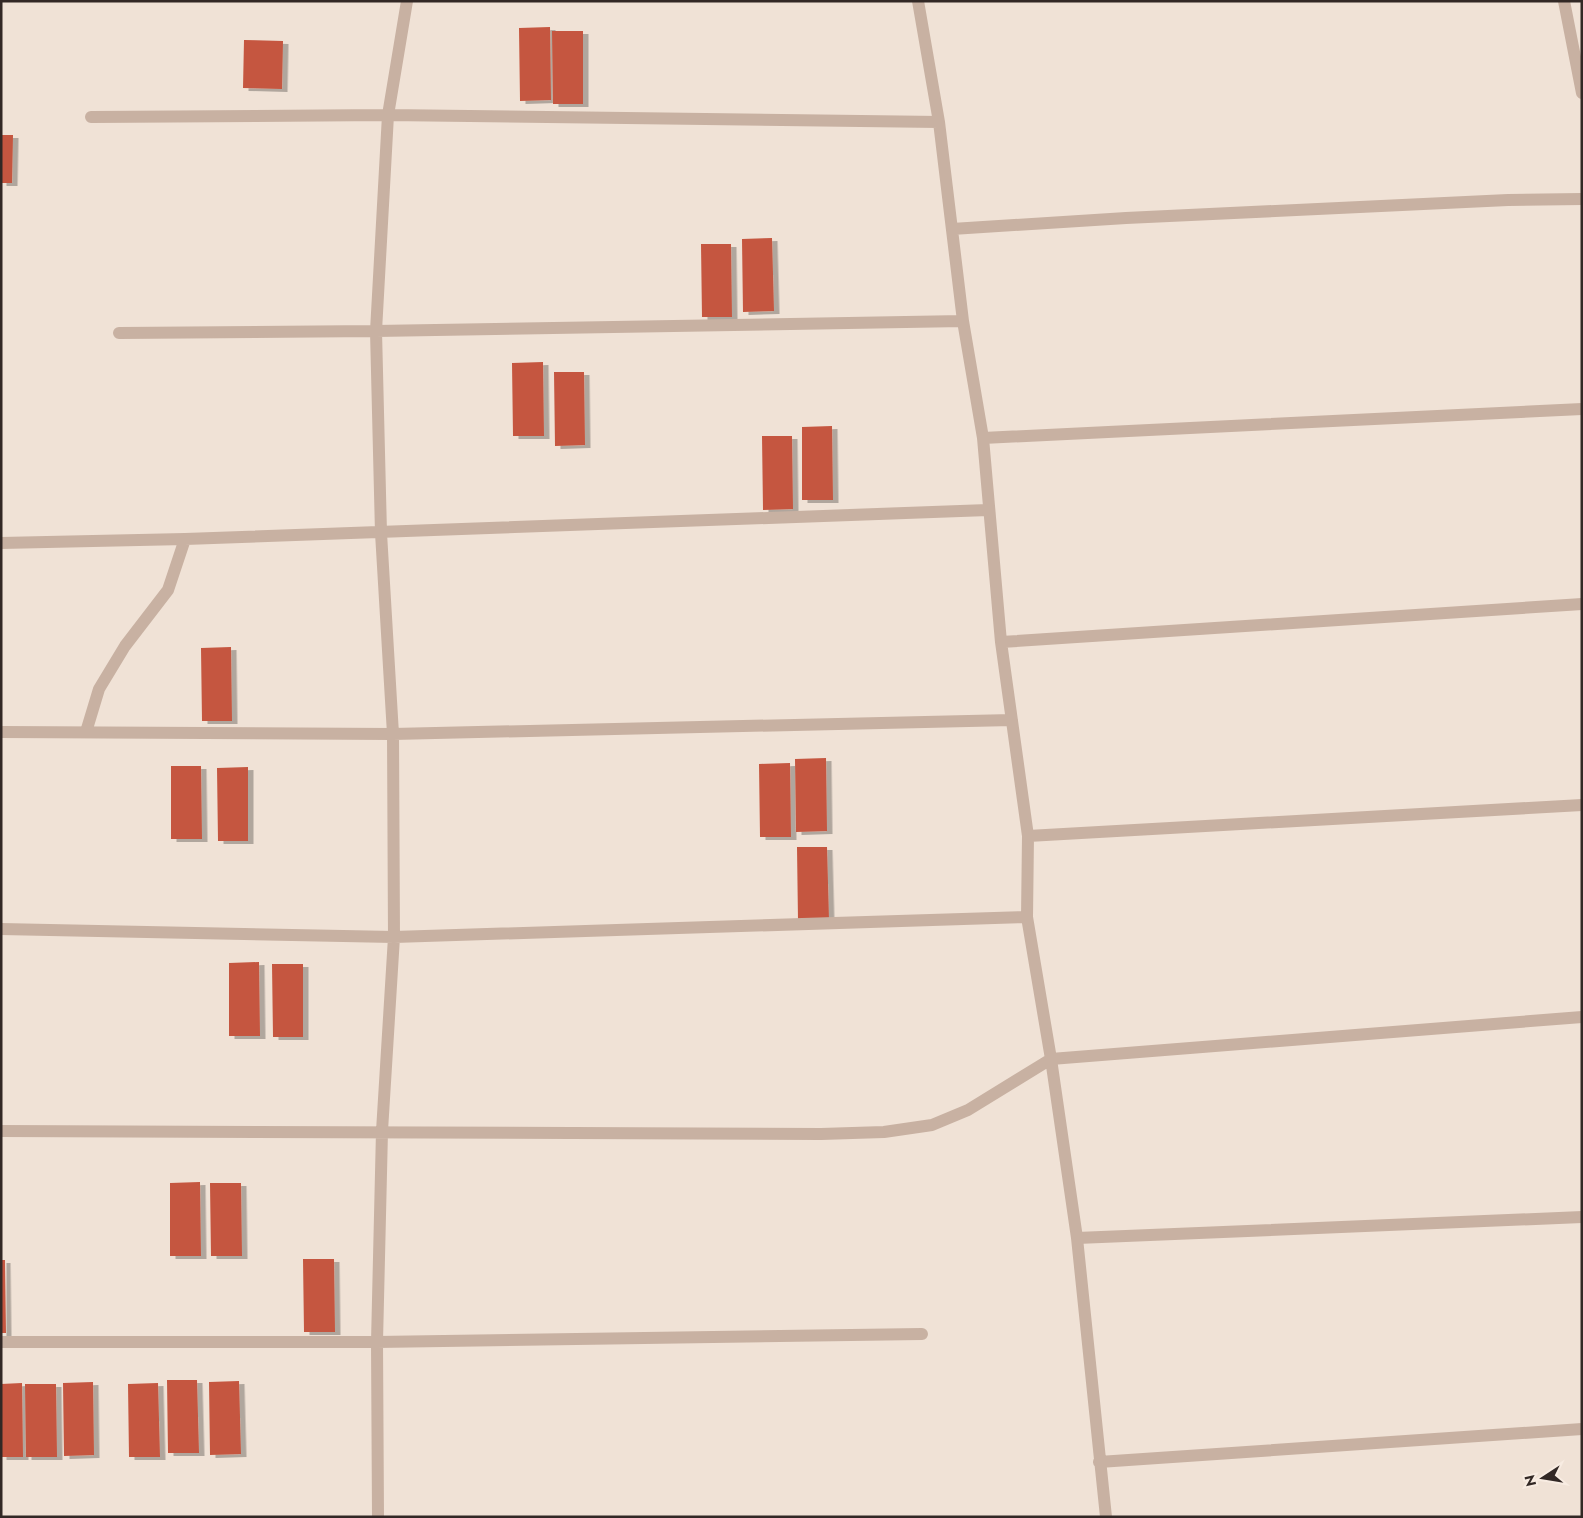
<svg xmlns="http://www.w3.org/2000/svg" width="1583" height="1518" font-family="Jost,sans-serif">
  <style>
    .building { fill: #c5563f; filter: url(#shadow) }
    .lines { fill: none; stroke-linecap: round; stroke-linejoin: round }
    .minor { stroke: #c8b1a2; stroke-width: 12 }
  </style>
  <defs>
    <filter id="shadow"><feDropShadow dx="5.5" dy="3" stdDeviation="0" flood-color="#0004"/></filter>
  </defs>
  <rect width="100%" height="100%" fill="#f0e2d6"/>
  <!-- building -->
  <path class="building" d="M550,27L551,100L520,101L519,28Z
    M552,31H583V104H553Z
    M244,40L283,41L282,89L243,88Z
    M1,135H13L12,183H1Z
    M772,238L774,311L743,312L742,239Z
    M701,244H731L732,317H702Z
    M543,362L544,436H513L512,363Z
    M554,372H584L585,445L555,446Z
    M832,426L833,500H802V427Z
    M762,436H792L793,509L763,510Z
    M231,647L232,721H202L201,648Z
    M826,758L827,831L796,832L795,759Z
    M790,763L791,837H760L759,764Z
    M171,766H201L202,839H171Z
    M248,767V841H218L217,768Z
    M797,847H827L829,920L798,921Z
    M259,962L260,1036H229V963Z
    M272,964H303V1037H273Z
    M200,1182L201,1256H170V1183Z
    M210,1183H241L242,1256H211Z
    M303,1259H334L335,1332H304Z
    M1,1260H5L6,1333H1Z
    M167,1380H197L199,1453H168Z
    M239,1381L241,1454L210,1455L209,1382Z
    M93,1382L94,1455L64,1456L63,1383Z
    M22,1383L23,1457H1V1384Z
    M158,1383L160,1457H129L128,1384Z
    M25,1384H56L57,1457H26Z"/>
  <g class="lines">
    <!-- minor -->
    <path class="minor" d="M918,1L939,122L963,321L983,438L1001,642L1028,836L1027,917L1051,1059L1077,1238L1106,1517
      M1564,1L1582,93
      M91,117L388,115L939,122
      M952,229L1126,218L1508,200L1582,199
      M119,333L376,331L963,321
      M983,438L1582,409
      M1,543L185,539L988,510
      M1001,642L1582,604
      M1,732L393,734L1012,720
      M86,732L99,689L125,646L168,590L185,539
      M1028,836L1582,805
      M1,929L394,937L1027,917
      M1,1131L821,1134L884,1132L932,1125L968,1110L1051,1059L1582,1017
      M1077,1238L1582,1217
      M1,1342H377L922,1334
      M1099,1462L1582,1429
      M378,1517L377,1342L382,1131L394,937L393,734L381,533L376,331L388,115L407,1"/>
  </g>
  <!-- border -->
  <rect width="1583" height="1518" fill="none" stroke="#322825" stroke-width="5"/>
  <!-- north arrow -->
  <g transform="translate(1543 1478) rotate(258)" stroke="#f8ece2" stroke-width="4" paint-order="stroke">
  <path d="M0-4L9 19L0 12L-9 19Z" fill="#322825"/>
  <text y="-8" font-size="14" font-weight="bold" text-anchor="middle" fill="#322825">N</text>
  </g>
</svg>
